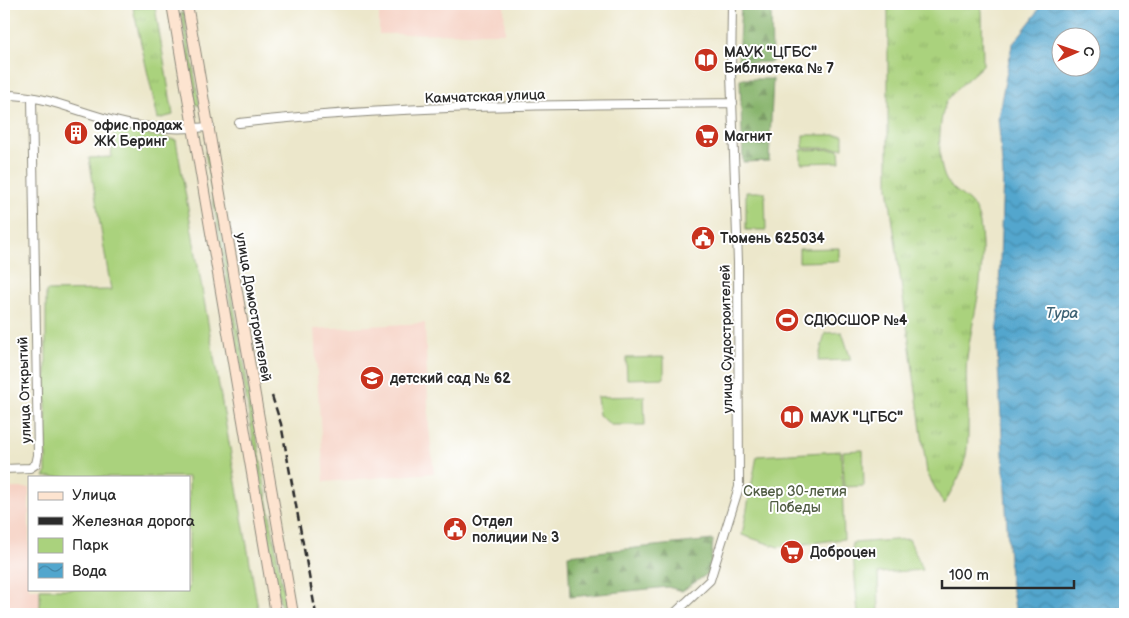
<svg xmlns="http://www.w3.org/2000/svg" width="1129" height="618" font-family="'Balsamiq Sans',sans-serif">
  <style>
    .built { fill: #f6d2c4 }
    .grass { fill: url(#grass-tufts); stroke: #6a7e54 }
    .forest { fill: url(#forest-firs); stroke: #59704c }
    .park { fill: #aad27d; stroke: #6a7e54 }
    .water { fill: url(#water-waves); stroke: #3e687c; fill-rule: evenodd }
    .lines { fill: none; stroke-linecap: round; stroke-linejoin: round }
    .street-casing { stroke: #8c897b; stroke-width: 10 }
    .secondary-casing { stroke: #8c897b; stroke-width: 12 }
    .street { stroke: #fff; stroke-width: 8 }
    .secondary { stroke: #fde4d0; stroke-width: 10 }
    .rail { stroke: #2b2b2b; stroke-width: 2.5; stroke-dasharray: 8 4; stroke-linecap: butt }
    .labels { text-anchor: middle; stroke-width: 4; stroke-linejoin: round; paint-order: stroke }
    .poi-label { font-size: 14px; font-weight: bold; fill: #2b2b2b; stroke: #fff; text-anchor: start }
    .street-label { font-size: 14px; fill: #2b2b2b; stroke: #fff }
    .park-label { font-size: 14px; fill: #515d44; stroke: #fff }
    .water-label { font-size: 15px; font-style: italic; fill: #3d6274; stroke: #fff }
  </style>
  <defs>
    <pattern id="grass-tufts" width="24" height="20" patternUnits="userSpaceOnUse" patternTransform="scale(1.25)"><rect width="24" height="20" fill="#aad27d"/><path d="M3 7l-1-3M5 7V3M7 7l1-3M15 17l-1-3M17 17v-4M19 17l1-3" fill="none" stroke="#92b46c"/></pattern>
    <pattern id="forest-firs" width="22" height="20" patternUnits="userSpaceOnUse" patternTransform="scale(1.25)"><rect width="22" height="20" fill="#87b46c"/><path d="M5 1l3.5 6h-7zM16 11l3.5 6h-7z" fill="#6f9359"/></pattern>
    <pattern id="water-waves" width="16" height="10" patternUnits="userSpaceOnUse" patternTransform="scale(1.25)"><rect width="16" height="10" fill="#52a6cd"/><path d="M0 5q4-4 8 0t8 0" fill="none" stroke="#4487a7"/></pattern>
  </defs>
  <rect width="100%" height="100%" fill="#fff"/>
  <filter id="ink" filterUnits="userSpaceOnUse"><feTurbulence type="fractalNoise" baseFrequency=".02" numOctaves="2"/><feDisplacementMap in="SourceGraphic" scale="10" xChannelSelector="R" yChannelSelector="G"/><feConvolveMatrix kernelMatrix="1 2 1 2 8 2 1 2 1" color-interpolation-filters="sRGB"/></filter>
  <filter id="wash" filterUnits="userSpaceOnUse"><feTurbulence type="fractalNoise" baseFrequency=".0096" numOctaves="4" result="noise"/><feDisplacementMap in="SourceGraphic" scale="20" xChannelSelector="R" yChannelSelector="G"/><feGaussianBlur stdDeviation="1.12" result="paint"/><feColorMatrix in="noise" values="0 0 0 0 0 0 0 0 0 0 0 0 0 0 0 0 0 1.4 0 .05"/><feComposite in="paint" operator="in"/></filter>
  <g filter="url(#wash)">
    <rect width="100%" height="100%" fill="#ece7cb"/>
    <!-- built -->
    <path class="built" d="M379,4H504L505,33L379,34Z
      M425,323L429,427L434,473L324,482L314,329Z
      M4,488H29V589H40L41,610L65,614H4Z"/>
    <!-- grass -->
    <path class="grass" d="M888,4H978L982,10L983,65C973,75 951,92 946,103C938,120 936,170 949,184C962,199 976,199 980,224C987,270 975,307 968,351C962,386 974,428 964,464C960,478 950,492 944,505L927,473L888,187Z
      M155,7L173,115L158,119L133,8Z
      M181,13H184L200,106L195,104Z
      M205,151L208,153L287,614H282Z"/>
    <!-- forest -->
    <path class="forest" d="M741,4H771L772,62L738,63Z
      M740,79H773L769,161L743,162Z
      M713,540L710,572L682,591L668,587L570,597L568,555Z"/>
    <!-- park -->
    <path class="park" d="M114,128L176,140L259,614H65L40,610V589H189V477H44L46,474V291L111,290L89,158L111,157Z
      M803,135H843V148H803Z
      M839,149L840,162L801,163V150Z
      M746,192H765L766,230H746Z
      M839,248V261L799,262V249Z
      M842,332L851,360L818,361L825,333Z
      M664,357V378L627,379L626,358Z
      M644,396L645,425H611L599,415L597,397Z
      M863,450L864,486L844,487L843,451Z
      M841,451L844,539L778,547L742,535L757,456Z
      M909,539L923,570L878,573L879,614H858L852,543Z"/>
    <!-- water -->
    <path class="water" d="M1040,4H1125V614H1016L1010,579L997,347L1003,175L998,117L1012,45L1036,14ZM1062,38H1092V68H1062Z"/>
  </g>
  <g filter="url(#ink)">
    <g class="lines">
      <!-- street casing -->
      <g class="street-casing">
        <path id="street" d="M4,95C40,94 76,111 111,120C144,129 176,130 210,127
          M239,123C403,104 569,105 733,103
          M4,469L30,468L36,464L38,455L32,98
          M674,614L710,580L739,487L738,262L731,74L732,4"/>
      </g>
      <!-- secondary casing -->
      <g class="secondary-casing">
        <path id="secondary" d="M172,4L276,614
          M187,4L293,614"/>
      </g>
      <!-- street -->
      <use href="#street" class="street"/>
      <!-- secondary -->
      <use href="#secondary" class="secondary"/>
      <!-- rail -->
      <path class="rail" d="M272,396L281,424L316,614"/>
    </g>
  </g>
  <!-- icons -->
  <defs>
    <g id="library-disc" transform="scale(1.25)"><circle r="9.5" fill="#c8321e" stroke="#fff"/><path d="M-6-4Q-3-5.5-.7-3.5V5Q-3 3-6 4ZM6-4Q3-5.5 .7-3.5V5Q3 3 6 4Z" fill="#fff"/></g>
    <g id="building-disc" transform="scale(1.25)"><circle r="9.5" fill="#c8321e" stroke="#fff"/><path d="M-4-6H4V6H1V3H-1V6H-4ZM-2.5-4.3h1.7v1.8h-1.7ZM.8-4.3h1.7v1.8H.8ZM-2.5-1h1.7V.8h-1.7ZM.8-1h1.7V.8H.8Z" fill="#fff"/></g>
    <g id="supermarket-disc" transform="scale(1.25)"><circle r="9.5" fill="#c8321e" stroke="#fff"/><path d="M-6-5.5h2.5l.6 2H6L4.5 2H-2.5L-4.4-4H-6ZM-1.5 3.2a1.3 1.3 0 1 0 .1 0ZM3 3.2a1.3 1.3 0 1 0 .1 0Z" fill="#fff"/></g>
    <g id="civic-disc" transform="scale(1.25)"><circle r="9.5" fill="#c8321e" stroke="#fff"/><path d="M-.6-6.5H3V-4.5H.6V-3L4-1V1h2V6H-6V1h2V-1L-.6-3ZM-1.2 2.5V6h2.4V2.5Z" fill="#fff"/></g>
    <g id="stadium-disc" transform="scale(1.25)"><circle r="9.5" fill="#c8321e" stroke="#fff"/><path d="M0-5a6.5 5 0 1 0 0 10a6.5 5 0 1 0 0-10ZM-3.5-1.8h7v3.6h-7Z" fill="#fff"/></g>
    <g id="school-disc" transform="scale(1.25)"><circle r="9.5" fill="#c8321e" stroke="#fff"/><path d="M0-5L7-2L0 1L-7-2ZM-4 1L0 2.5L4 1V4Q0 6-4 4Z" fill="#fff"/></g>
  </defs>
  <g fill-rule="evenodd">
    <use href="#library-disc" x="706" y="60"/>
    <use href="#building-disc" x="76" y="133"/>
    <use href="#supermarket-disc" x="707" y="136"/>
    <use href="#civic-disc" x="703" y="238"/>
    <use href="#stadium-disc" x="787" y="320"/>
    <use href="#school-disc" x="372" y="378"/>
    <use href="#library-disc" x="792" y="417"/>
    <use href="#civic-disc" x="455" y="529"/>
    <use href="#supermarket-disc" x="792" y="552"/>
  </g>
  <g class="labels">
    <!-- poi labels -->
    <g class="poi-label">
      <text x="724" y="57">МАУК "ЦГБС"<tspan x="724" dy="16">Библиотека № 7</tspan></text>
      <text x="94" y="130">офис продаж<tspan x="94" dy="16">ЖК Беринг</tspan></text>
      <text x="724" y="141">Магнит</text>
      <text x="720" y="243">Тюмень 625034</text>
      <text x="804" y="325">СДЮСШОР №4</text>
      <text x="390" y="383">детский сад № 62</text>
      <text x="810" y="422">МАУК "ЦГБС"</text>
      <text x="472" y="526">Отдел<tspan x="472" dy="16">полиции № 3</tspan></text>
      <text x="810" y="557">Доброцен</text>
    </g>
    <!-- street labels -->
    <g class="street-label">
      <text transform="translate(485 96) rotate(-2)" y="5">Камчатская улица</text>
      <text transform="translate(254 307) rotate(80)" y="5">улица Домостроителей</text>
      <text transform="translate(726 339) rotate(-91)" y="5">улица Судостроителей</text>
      <text transform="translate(24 390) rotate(-92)" y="5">улица Открытий</text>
    </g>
    <!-- park labels -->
    <g class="park-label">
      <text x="795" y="496">Сквер 30-летия<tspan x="795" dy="16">Победы</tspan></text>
    </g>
    <!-- water labels -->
    <g class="water-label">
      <text x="1062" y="318">Тура</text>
    </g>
  </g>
  <!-- margin -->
  <rect width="1129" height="618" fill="none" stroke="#fff" stroke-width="20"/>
  <!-- legend -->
  <rect x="28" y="476" width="162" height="115" fill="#ffffff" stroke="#aaaaaa"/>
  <rect x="38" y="492" width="25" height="8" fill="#fde4d0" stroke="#aaaaaa"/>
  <text x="72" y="500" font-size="15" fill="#2b2b2b">Улица</text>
  <rect x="38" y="517" width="25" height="8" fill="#2b2b2b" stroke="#aaaaaa"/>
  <text x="72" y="526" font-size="15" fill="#2b2b2b">Железная дорога</text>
  <rect x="38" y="538" width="25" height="15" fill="#aad27d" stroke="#aaaaaa"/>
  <text x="72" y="550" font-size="15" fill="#2b2b2b">Парк</text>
  <rect x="38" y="563" width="25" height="15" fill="url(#water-waves)" stroke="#aaaaaa"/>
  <text x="72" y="576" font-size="15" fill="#2b2b2b">Вода</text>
  <!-- north arrow -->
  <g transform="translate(1076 52) rotate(88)"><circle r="24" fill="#ffffff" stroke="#aaaaaa"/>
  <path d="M0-4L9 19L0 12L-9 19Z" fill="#c8321e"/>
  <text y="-8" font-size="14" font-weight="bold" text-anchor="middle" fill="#2b2b2b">С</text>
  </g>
  <!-- scale -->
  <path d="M942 580v8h132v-8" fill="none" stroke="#2b2b2b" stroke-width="2.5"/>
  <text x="949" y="580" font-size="15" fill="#2b2b2b" stroke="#ffffff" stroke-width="4" paint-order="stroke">100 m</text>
</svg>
